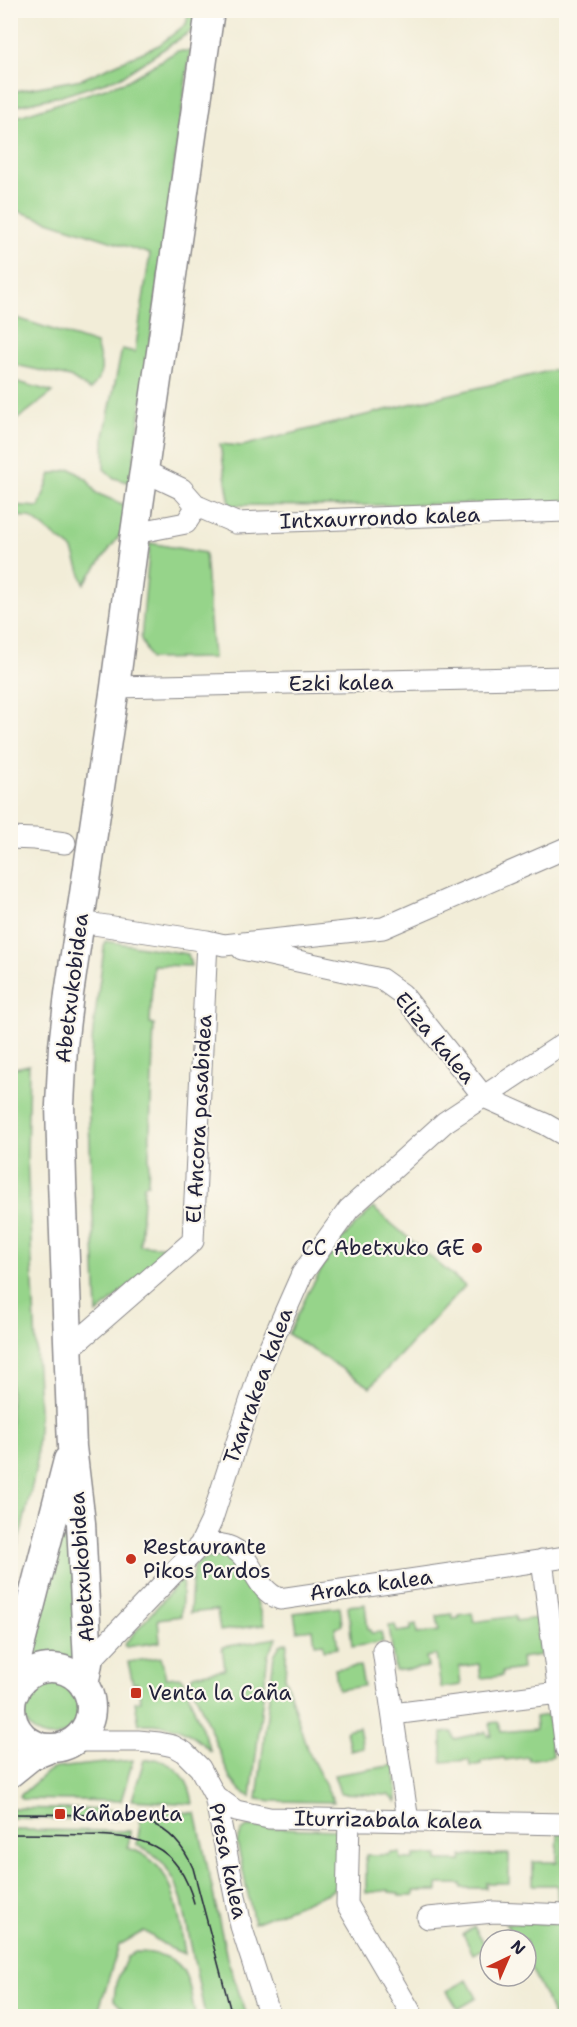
<svg xmlns="http://www.w3.org/2000/svg" width="577" height="2027" font-family="'Shantell Sans',sans-serif">
  <style>
    .green { fill: #96d48a; stroke: #5c7b62; stroke-width: 1.5 }
    .lines { fill: none; stroke-linecap: round; stroke-linejoin: round }
    .street-casing { stroke: #8a888a; stroke-width: 23 }
    .secondary-casing { stroke: #8a888a; stroke-width: 31 }
    .street { stroke: #fff; stroke-width: 21 }
    .secondary { stroke: #fff; stroke-width: 28 }
    .tram { stroke: #22223b; stroke-width: 1.5 }
    .poi-dot { fill: #c8321e; stroke: #fbf7ec; stroke-width: 2 }
    .labels { text-anchor: middle; stroke-width: 4.5; stroke-linejoin: round; paint-order: stroke }
    .street-label { font-size: 21px; fill: #22223b; stroke: #fbf7ec }
    .poi-label { font-size: 21px; fill: #22223b; stroke: #fbf7ec; text-anchor: start }
  </style>
  <rect width="100%" height="100%" fill="#fbf7ec"/>
  <filter id="ink" filterUnits="userSpaceOnUse"><feTurbulence type="fractalNoise" baseFrequency=".0167" numOctaves="2"/><feDisplacementMap in="SourceGraphic" scale="12" xChannelSelector="R" yChannelSelector="G"/><feConvolveMatrix kernelMatrix="1 2 1 2 8 2 1 2 1" color-interpolation-filters="sRGB"/></filter>
  <filter id="wash" filterUnits="userSpaceOnUse"><feTurbulence type="fractalNoise" baseFrequency=".008" numOctaves="4" result="noise"/><feDisplacementMap in="SourceGraphic" scale="24" xChannelSelector="R" yChannelSelector="G"/><feGaussianBlur stdDeviation="1.35" result="paint"/><feColorMatrix in="noise" values="0 0 0 0 0 0 0 0 0 0 0 0 0 0 0 0 0 1.4 0 .05"/><feComposite in="paint" operator="in"/></filter>
  <g filter="url(#wash)">
    <rect width="100%" height="100%" fill="#f2edd8"/>
    <!-- green -->
    <path class="green" d="M189,11H198L196,28L121,77L68,94L11,107V92L82,79L159,45L186,24Z
      M177,51H190L131,483L114,478L104,469V436L122,349L135,352L150,254L11,209L10,119L127,81Z
      M11,316L96,344C102,365 106,373 90,390L70,377L11,364Z
      M566,367V502L320,506L230,505L220,444L242,446L418,402Z
      M11,380L53,392L11,424Z
      M71,469L87,479L96,493L127,506L123,531L84,584L73,550L30,517L11,516V505L39,507L51,474Z
      M150,543L205,553L213,658L150,659L141,639Z
      M105,941L188,954L191,966L153,965L150,1023L154,1024L148,1184L144,1185L140,1245L172,1247L97,1314L88,1096L93,1030Z
      M29,1065L27,1156L39,1411L36,1469L21,1533L11,1566L10,1069Z
      M373,1208L465,1286L370,1387L288,1334L309,1291L335,1246Z
      M59,1530L74,1533L75,1657L65,1662L51,1658L33,1663L26,1661Z
      M218,1556C248,1561 256,1599 264,1625L220,1631L217,1610L190,1613L193,1567L202,1560Z
      M183,1577L181,1616L158,1619L160,1642L126,1647L124,1645Z
      M365,1604L368,1630H370L371,1633L381,1632L383,1642L352,1647L348,1606Z
      M340,1607L342,1625L335,1627L338,1648L324,1650L323,1643L315,1644L313,1629L297,1631L294,1613Z
      M472,1613L474,1622L515,1616L516,1621L536,1618L541,1655L521,1658L522,1669L502,1672V1676L481,1678L479,1664L459,1667L461,1685L441,1688L436,1655L426,1657L428,1667L395,1671L389,1626L395,1625L397,1632L411,1630V1625L416,1624L417,1634L439,1631L437,1616L452,1614L453,1619L459,1618V1615Z
      M277,1638L268,1654L251,1797L241,1791L230,1778L190,1680L193,1675L225,1669L222,1647Z
      M287,1642L285,1678L307,1749L334,1802L273,1801L257,1799L274,1655L280,1645Z
      M161,1657L166,1678L179,1677L183,1680L211,1752C189,1729 171,1723 139,1724L135,1702L141,1701L137,1683L133,1684L128,1662Z
      M360,1666L364,1686L338,1690L335,1669Z
      M23 1709a28 28 0 1 1 56 0a28 28 0 1 1-56 0Z
      M548,1715L553,1756L529,1760L528,1757L505,1760L504,1758L481,1761V1764L470,1766L469,1760L442,1762V1733L452,1732L454,1739L486,1732L487,1736L491,1735L490,1723L499,1722L501,1732L536,1729L535,1717Z
      M359,1727L363,1748L350,1751L346,1730Z
      M156,1759C179,1766 190,1780 193,1804L132,1800L144,1760Z
      M133,1760L121,1801L22,1799L20,1796L48,1771L56,1768Z
      M396,1765L397,1802L389,1795L340,1793L334,1775Z
      M11,1808L117,1810L119,1812V1820L11,1818Z
      M142,1810L196,1813L227,1958L247,2016H205L182,1900L175,1881L164,1864L156,1856L137,1845Z
      M247,1827L338,1830L341,1833L344,1880L330,1892L254,1923L237,1842L242,1831Z
      M11,1830L130,1831L128,1848C176,1862 178,1912 185,1954L169,1948L144,1931L119,1945L97,2016H11Z
      M558,1831L563,1832V1909L558,1908L557,1885H533V1862H557Z
      M390,1853H400L401,1859H413L414,1855H438V1861H461L462,1856L509,1854V1883H486V1888H462L461,1884H438V1891H414V1896H399V1893L389,1892V1890L366,1893V1855H389Z
      M505,1923H563V2016H553L547,2000L526,1959V1940H515Z
      M474,1927L486,1947L473,1954L463,1934Z
      M135,1952C186,1952 188,1974 195,2016H129L114,2000L116,1983L127,1957Z
      M467,1980L477,1998L458,2009L447,1991Z"/>
  </g>
  <g filter="url(#ink)">
    <g class="lines">
      <!-- street casing -->
      <g class="street-casing">
        <path id="street" d="M144,471L182,489L197,506L236,523L566,511
          M135,533L186,523L197,506
          M115,687L566,677
          M10,838L35,839L65,843
          M80,922L207,941L224,945L383,928L566,848
          M242,949L381,979L402,994L484,1097L545,1124L566,1136
          M69,1349L193,1241L207,941
          M200,1545C258,1536 245,1586 280,1599L566,1557
          M542,1560L566,1749
          M383,1650L408,1821
          M88,1663L200,1545L211,1522L263,1362L302,1274L349,1209L445,1122L566,1042
          M393,1714L566,1692
          M74,1741H138L159,1743L173,1746L184,1752L200,1768L215,1796L241,1926L270,2016
          M215,1796L236,1811L269,1818L566,1824
          M349,1819L347,1904L413,2016
          M428,1918L494,1912L566,1915"/>
      </g>
      <!-- secondary casing -->
      <g class="secondary-casing">
        <path id="secondary" d="M11 1708a40 40 0 1 1 80 0a40 40 0 1 1-80 0Z
          M84,1686L88,1663L81,1523L72,1447L62,1180L60,1105L63,1046L69,994L115,687L135,533L210,10
          M15,1692L16,1662L68,1460
          M10,1773L31,1756L51,1748"/>
      </g>
      <!-- street -->
      <use href="#street" class="street"/>
      <!-- secondary -->
      <use href="#secondary" class="secondary"/>
      <!-- tram -->
      <path class="tram" d="M10,1814C35,1814 60,1814 85,1815C135,1816 171,1817 193,1868L232,2016
        M10,1834C35,1834 60,1834 85,1835C141,1836 178,1842 194,1903"/>
    </g>
  </g>
  <!-- markers -->
  <g class="poi-dot">
    <circle cx="477" cy="1248" r="6"/>
    <circle cx="131" cy="1559" r="6"/>
    <rect x="130" y="1687" width="12" height="12" rx="3"/>
    <rect x="54" y="1808" width="12" height="12" rx="3"/>
  </g>
  <g class="labels">
    <!-- street labels -->
    <g class="street-label">
      <text transform="translate(380 518) rotate(-2)" y="7">Intxaurrondo kalea</text>
      <text transform="translate(341 683) rotate(-1)" y="7">Ezki kalea</text>
      <text transform="translate(72 988) rotate(-83)" y="7">Abetxukobidea</text>
      <text transform="translate(435 1038) rotate(50)" y="7">Eliza kalea</text>
      <text transform="translate(199 1119) rotate(-87)" y="7">El Ancora pasabidea</text>
      <text transform="translate(258 1386) rotate(-70)" y="7">Txarrakea kalea</text>
      <text transform="translate(82 1567) rotate(-94)" y="7">Abetxukobidea</text>
      <text transform="translate(371 1585) rotate(-8)" y="7">Araka kalea</text>
      <text transform="translate(388 1820) rotate(1)" y="7">Iturrizabala kalea</text>
      <text transform="translate(228 1861) rotate(78)" y="7">Presa kalea</text>
    </g>
    <!-- poi labels -->
    <g class="poi-label">
      <text x="465" y="1255" text-anchor="end">CC Abetxuko GE</text>
      <text x="143" y="1554">Restaurante<tspan x="143" dy="24">Pikos Pardos</tspan></text>
      <text x="148" y="1700">Venta la Caña</text>
      <text x="72" y="1821">Kañabenta</text>
    </g>
  </g>
  <!-- margin -->
  <rect width="577" height="2027" fill="none" stroke="#fbf7ec" stroke-width="36"/>
  <!-- north arrow -->
  <g transform="translate(508 1958) rotate(44)"><circle r="28" fill="#fbf7ec" stroke="#a4a2a5" stroke-width="1.5"/>
  <path d="M0-4.5L10 22L0 15L-10 22Z" fill="#c8321e"/>
  <text y="-9" font-size="16" font-weight="bold" text-anchor="middle" fill="#22223b">N</text>
  </g>
</svg>
